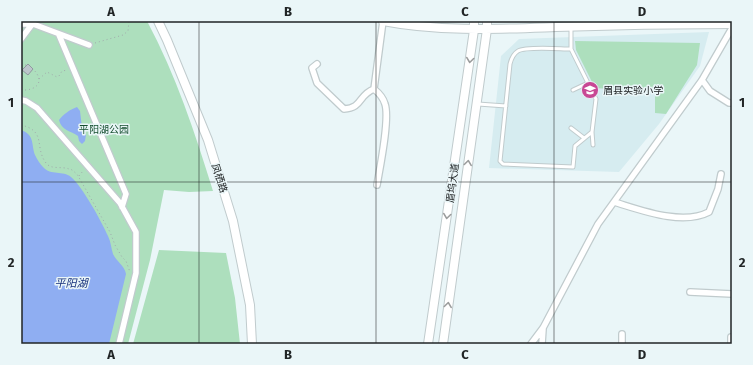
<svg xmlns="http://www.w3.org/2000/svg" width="753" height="365" font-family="'Fira Sans','Noto Sans SC',sans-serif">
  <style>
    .built { fill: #d6ecf0 }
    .green { fill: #addfbd }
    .water { fill: #8faef2 }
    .building { fill: #bcc5cb; stroke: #90999f }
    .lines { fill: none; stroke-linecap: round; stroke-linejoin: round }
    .lane-casing { stroke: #c0cbcd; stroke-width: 5 }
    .street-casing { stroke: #c0cbcd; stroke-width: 8 }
    .secondary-casing { stroke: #c0cbcd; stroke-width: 10 }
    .path { stroke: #a1aaac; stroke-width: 1; stroke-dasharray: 1 3; stroke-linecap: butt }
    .lane { stroke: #fff; stroke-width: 3 }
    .street { stroke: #fff; stroke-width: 5.5 }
    .secondary { stroke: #fff; stroke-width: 8 }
    .oneway { stroke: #9b9d9d }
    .grid { fill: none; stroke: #212526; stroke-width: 1; stroke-opacity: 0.55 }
    .labels { text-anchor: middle; stroke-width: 3; stroke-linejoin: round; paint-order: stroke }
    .poi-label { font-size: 10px; fill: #212526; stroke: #eaf6f8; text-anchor: start }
    .park-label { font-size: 10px; fill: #144e2e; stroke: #eaf6f8 }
    .street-label { font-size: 10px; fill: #212526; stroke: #eaf6f8 }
    .water-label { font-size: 11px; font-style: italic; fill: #132e7a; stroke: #eaf6f8 }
    .neatline { fill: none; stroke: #212526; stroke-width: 1.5 }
    .grid-label { font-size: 13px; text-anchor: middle; font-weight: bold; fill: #212526 }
  </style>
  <rect width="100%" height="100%" fill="#eaf6f8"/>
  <!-- built -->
  <path class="built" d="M709,32L700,66L659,124L619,172L489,168L501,56L519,39Z"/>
  <!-- green -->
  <path class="green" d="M21,21H147C176,75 195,133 213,191L189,192L164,190L150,260L128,344H21Z
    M575,41L700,43L697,65L666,114L655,113V92L595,88L576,50Z
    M159,250L226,253L235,298L240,344H133Z"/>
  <!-- water -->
  <path class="water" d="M77,107L80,111L82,128L86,135L85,141L82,144L79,141L78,136C71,131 61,130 59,120C64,114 69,110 77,107Z
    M21,130C35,135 31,144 35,155C37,159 40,164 43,167C51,176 63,170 71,177C82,186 102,222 108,236C111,242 111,248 113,254C116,261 125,266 126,274L109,344H21Z"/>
  <!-- building -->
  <path class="building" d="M28,64L33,69L28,75L22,70Z"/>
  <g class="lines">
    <!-- lane casing -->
    <g class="lane-casing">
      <path id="lane" d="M571,27V49L596,99L592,132L593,145
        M571,49C560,49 526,46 518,51C513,54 511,60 510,64L500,161L503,164L573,167L575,146L592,132
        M573,90L588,83
        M478,104L506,106
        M571,128L584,138"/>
    </g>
    <!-- street casing -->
    <g class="street-casing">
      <path id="street" d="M21,24H33L89,45
        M59,35L126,194L122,207
        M21,39L33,23
        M317,64L312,68L317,83L344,109C363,108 358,95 374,89C379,93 383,97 385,104C390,119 380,167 377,185
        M702,80L710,91L729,103H732
        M374,89L383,21
        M21,100L26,101L37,108L120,203L136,232V273L119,344
        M614,202C641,210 682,226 709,212L718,189L721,174
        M690,292L732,294
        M622,334V344
        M731,337V344
        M531,344L543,328L598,224L702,80L732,28
        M542,344L543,329"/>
    </g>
    <!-- secondary casing -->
    <g class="secondary-casing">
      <path id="secondary" d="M158,21L167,40L208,140L233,221L250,305L252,344
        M383,21C440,32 498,29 556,27C615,25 673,24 732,24
        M428,344L474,30V21
        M443,344L487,29V21"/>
    </g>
    <!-- path -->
    <path class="path" d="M95,43L123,35L128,31L129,21
      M21,65H27
      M39,79L47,72L57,77L59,76L62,71L68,70
      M21,90C36,91 46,82 33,69
      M21,125C47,131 34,147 46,163C51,170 62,166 69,169C72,169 74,172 77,174L110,232L115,245L122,257L126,261L130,272
      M79,176L83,171"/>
    <!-- lane -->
    <use href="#lane" class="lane"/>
    <!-- street -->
    <use href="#street" class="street"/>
    <!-- secondary -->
    <use href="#secondary" class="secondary"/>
  </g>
  <!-- one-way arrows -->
  <defs><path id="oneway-chevron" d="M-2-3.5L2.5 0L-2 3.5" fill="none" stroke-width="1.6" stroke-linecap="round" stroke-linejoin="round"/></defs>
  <g class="oneway">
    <use href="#oneway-chevron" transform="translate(470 60) rotate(98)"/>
    <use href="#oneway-chevron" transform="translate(468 163) rotate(-82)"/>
    <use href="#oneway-chevron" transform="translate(447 216) rotate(98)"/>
    <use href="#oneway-chevron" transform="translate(448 305) rotate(-82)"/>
  </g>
  <!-- grid -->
  <path class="grid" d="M199,21V344M376,21V344M554,21V344M21,182H732"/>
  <!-- icons -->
  <defs>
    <g id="school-disc" transform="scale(0.9)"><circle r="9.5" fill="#c84894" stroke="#eaf6f8"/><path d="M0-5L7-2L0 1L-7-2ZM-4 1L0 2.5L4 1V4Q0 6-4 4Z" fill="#fff"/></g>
  </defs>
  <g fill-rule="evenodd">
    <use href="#school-disc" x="590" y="90"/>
  </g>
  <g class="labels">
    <!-- poi labels -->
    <g class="poi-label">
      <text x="603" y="94">眉县实验小学</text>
    </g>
    <!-- park labels -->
    <g class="park-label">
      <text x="104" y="133">平阳湖公园</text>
    </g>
    <!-- street labels -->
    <g class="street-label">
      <text transform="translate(220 178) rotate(72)" y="4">凤栖路</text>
      <text transform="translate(452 183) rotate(-82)" y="4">眉坞大道</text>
    </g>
    <!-- water labels -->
    <g class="water-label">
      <text x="71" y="287">平阳湖</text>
    </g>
  </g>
  <!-- border -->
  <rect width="753" height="365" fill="none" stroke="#eaf6f8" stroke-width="44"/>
  <rect x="22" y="22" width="709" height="321" class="neatline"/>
  <g class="grid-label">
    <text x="111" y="16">A</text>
    <text x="288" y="16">B</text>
    <text x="465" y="16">C</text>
    <text x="642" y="16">D</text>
    <text x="11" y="107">1</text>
    <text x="742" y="107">1</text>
    <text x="11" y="267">2</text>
    <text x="742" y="267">2</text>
    <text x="111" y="359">A</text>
    <text x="288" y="359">B</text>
    <text x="465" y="359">C</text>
    <text x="642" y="359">D</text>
  </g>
</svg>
